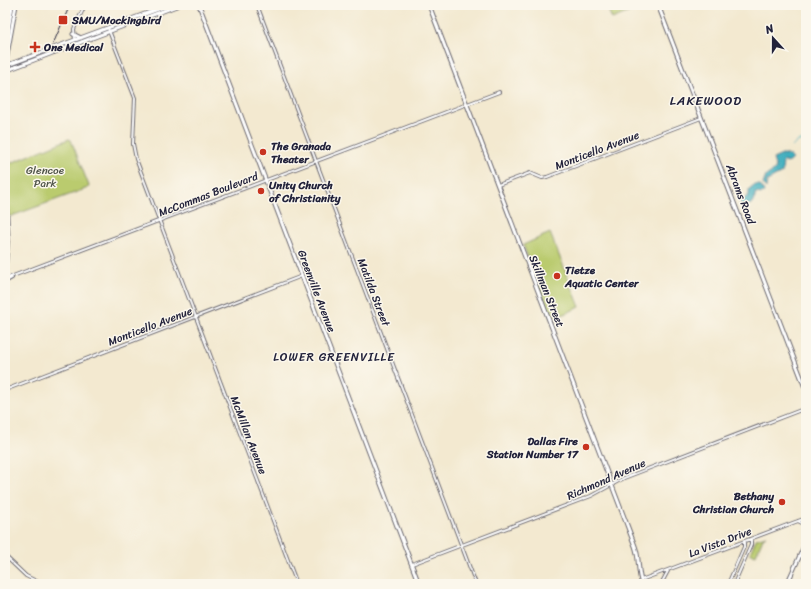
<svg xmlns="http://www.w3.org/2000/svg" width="811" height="589" font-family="Sriracha,sans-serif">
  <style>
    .green { fill: #bacb6e; stroke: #6e7654 }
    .water { fill: #41aebe; stroke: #32687c }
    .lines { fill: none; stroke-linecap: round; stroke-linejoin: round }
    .stream { stroke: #41aebe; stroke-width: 1 }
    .minor-casing { stroke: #6b686f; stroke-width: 4 }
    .major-casing { stroke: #6b686f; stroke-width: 5 }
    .highway-casing { stroke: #6b686f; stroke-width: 5.5 }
    .minor { stroke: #fff; stroke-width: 2 }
    .major { stroke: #fff; stroke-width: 3 }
    .highway { stroke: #fff; stroke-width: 3.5 }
    .tram { stroke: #22223b; stroke-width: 1 }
    .poi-dot { fill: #c8321e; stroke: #fbf7ec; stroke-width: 1.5 }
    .labels { text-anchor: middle; stroke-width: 3; stroke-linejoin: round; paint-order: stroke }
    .poi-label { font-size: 11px; font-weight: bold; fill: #22223b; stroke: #fbf7ec; text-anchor: start }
    .street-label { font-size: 11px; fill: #22223b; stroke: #fbf7ec }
    .park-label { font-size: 11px; fill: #50554a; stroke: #fbf7ec }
    .neighbourhood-label { font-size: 12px; letter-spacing: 1px; fill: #22223b; stroke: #fbf7ec }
    .quarter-label { font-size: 13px; letter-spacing: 1px; fill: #22223b; stroke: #fbf7ec }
  </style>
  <rect width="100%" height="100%" fill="#fbf7ec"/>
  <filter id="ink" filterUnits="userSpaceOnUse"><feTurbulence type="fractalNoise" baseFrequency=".025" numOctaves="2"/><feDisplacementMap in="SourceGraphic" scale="8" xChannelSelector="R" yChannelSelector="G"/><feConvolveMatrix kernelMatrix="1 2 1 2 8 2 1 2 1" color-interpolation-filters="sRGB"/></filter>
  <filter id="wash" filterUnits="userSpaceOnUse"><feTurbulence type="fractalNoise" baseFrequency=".012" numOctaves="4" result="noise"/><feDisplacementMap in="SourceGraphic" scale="16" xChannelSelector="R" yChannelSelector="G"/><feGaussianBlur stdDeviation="0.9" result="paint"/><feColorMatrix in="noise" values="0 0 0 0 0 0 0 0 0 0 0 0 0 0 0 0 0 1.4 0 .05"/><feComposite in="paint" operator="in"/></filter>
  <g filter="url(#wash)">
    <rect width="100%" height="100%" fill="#f3e9d0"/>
    <!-- green -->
    <path class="green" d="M606,5H647L612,19Z
      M69,139L71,140L89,186L88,188L9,217L6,165Z
      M550,233L580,307L552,319L523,245Z
      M766,536L763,538L756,555L750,553L756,539Z"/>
    <!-- water -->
    <path class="water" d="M784,154L790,156L793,159L787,163L783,161L782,173L767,181L766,188L763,184L766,176L776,169L773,159Z
      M754,185H760L764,191L762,194L755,193V198L751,204L741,207L740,202L749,195V189Z"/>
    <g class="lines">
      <!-- stream -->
      <path class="stream" d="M792,147L798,141H806"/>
    </g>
  </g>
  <g filter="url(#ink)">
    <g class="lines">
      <!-- minor casing -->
      <g class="minor-casing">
        <path id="minor" d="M257,5L476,584
          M108,28L114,43
          M109,31L135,98L133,144L136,159L297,584
          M75,40L74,29L85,5
          M498,185L530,173L542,178L547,177L701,118
          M5,279L499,92
          M5,282L12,278
          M5,390L302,276
          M798,521L806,525
          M5,556L26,576L42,584
          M412,564L591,496L624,478L806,408
          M641,580L806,518
          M661,584L668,571
          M728,584L744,547V542
          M734,584L751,545V539"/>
      </g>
      <!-- major casing -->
      <g class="major-casing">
        <path id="major" d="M199,5L419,584
          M429,5L635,546C640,559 637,571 642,584
          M658,5L806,390
          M73,34L81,38
          M5,66L169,5
          M5,66L16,5
          M5,71L179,5
          M5,181L8,237L5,269
          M787,584L806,542"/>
      </g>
      <!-- highway casing -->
      <g class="highway-casing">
        <path id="highway" d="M5,24L8,5
          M5,45L12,5"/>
      </g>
      <!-- minor -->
      <use href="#minor" class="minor"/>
      <!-- major -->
      <use href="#major" class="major"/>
      <!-- highway -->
      <use href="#highway" class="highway"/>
      <!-- tram -->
      <path class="tram" d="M53,44L70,5"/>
    </g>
  </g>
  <!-- markers -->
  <g class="poi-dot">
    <rect x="58" y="15" width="10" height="10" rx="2"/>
    <path d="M33 41h4v4h4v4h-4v4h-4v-4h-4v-4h4z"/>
    <circle cx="263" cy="152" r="4"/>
    <circle cx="261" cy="191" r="4"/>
    <circle cx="557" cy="276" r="4"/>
    <circle cx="586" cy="447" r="4"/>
    <circle cx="782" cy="502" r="4"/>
  </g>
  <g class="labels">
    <!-- poi labels -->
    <g class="poi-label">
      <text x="72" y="24">SMU/Mockingbird</text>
      <text x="44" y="51">One Medical</text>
      <text x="271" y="150">The Granada<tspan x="271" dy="13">Theater</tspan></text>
      <text x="269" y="189">Unity Church<tspan x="269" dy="13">of Christianity</tspan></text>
      <text x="565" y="274">Tietze<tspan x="565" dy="13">Aquatic Center</tspan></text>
      <text x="578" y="445" text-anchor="end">Dallas Fire<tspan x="578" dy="13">Station Number 17</tspan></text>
      <text x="774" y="500" text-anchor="end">Bethany<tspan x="774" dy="13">Christian Church</tspan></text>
    </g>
    <!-- street labels -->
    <g class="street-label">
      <text transform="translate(597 150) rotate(-21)" y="4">Monticello Avenue</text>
      <text transform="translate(208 194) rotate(-21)" y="4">McCommas Boulevard</text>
      <text transform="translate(741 194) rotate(69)" y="4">Abrams Road</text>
      <text transform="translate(317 291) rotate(69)" y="4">Greenville Avenue</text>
      <text transform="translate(547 291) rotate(68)" y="4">Skillman Street</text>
      <text transform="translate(374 292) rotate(69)" y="4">Matilda Street</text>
      <text transform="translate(150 326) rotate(-21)" y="4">Monticello Avenue</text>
      <text transform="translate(249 435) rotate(69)" y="4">McMillan Avenue</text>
      <text transform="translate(606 479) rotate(-24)" y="4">Richmond Avenue</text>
      <text transform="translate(720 542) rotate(-21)" y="4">La Vista Drive</text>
    </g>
    <!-- park labels -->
    <g class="park-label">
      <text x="45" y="174">Glencoe<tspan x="45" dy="13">Park</tspan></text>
    </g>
    <!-- neighbourhood labels -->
    <g class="neighbourhood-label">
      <text x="334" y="361">LOWER GREENVILLE</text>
    </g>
    <!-- quarter labels -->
    <g class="quarter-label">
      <text x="706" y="105">LAKEWOOD</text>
    </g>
  </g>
  <!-- margin -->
  <rect width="811" height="589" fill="none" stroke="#fbf7ec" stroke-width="20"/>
  <!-- north arrow -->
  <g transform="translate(773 38) rotate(339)" stroke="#fbf7ec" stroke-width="3" paint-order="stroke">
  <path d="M0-3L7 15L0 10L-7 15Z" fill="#22223b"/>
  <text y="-6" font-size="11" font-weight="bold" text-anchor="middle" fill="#22223b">N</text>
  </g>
</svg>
